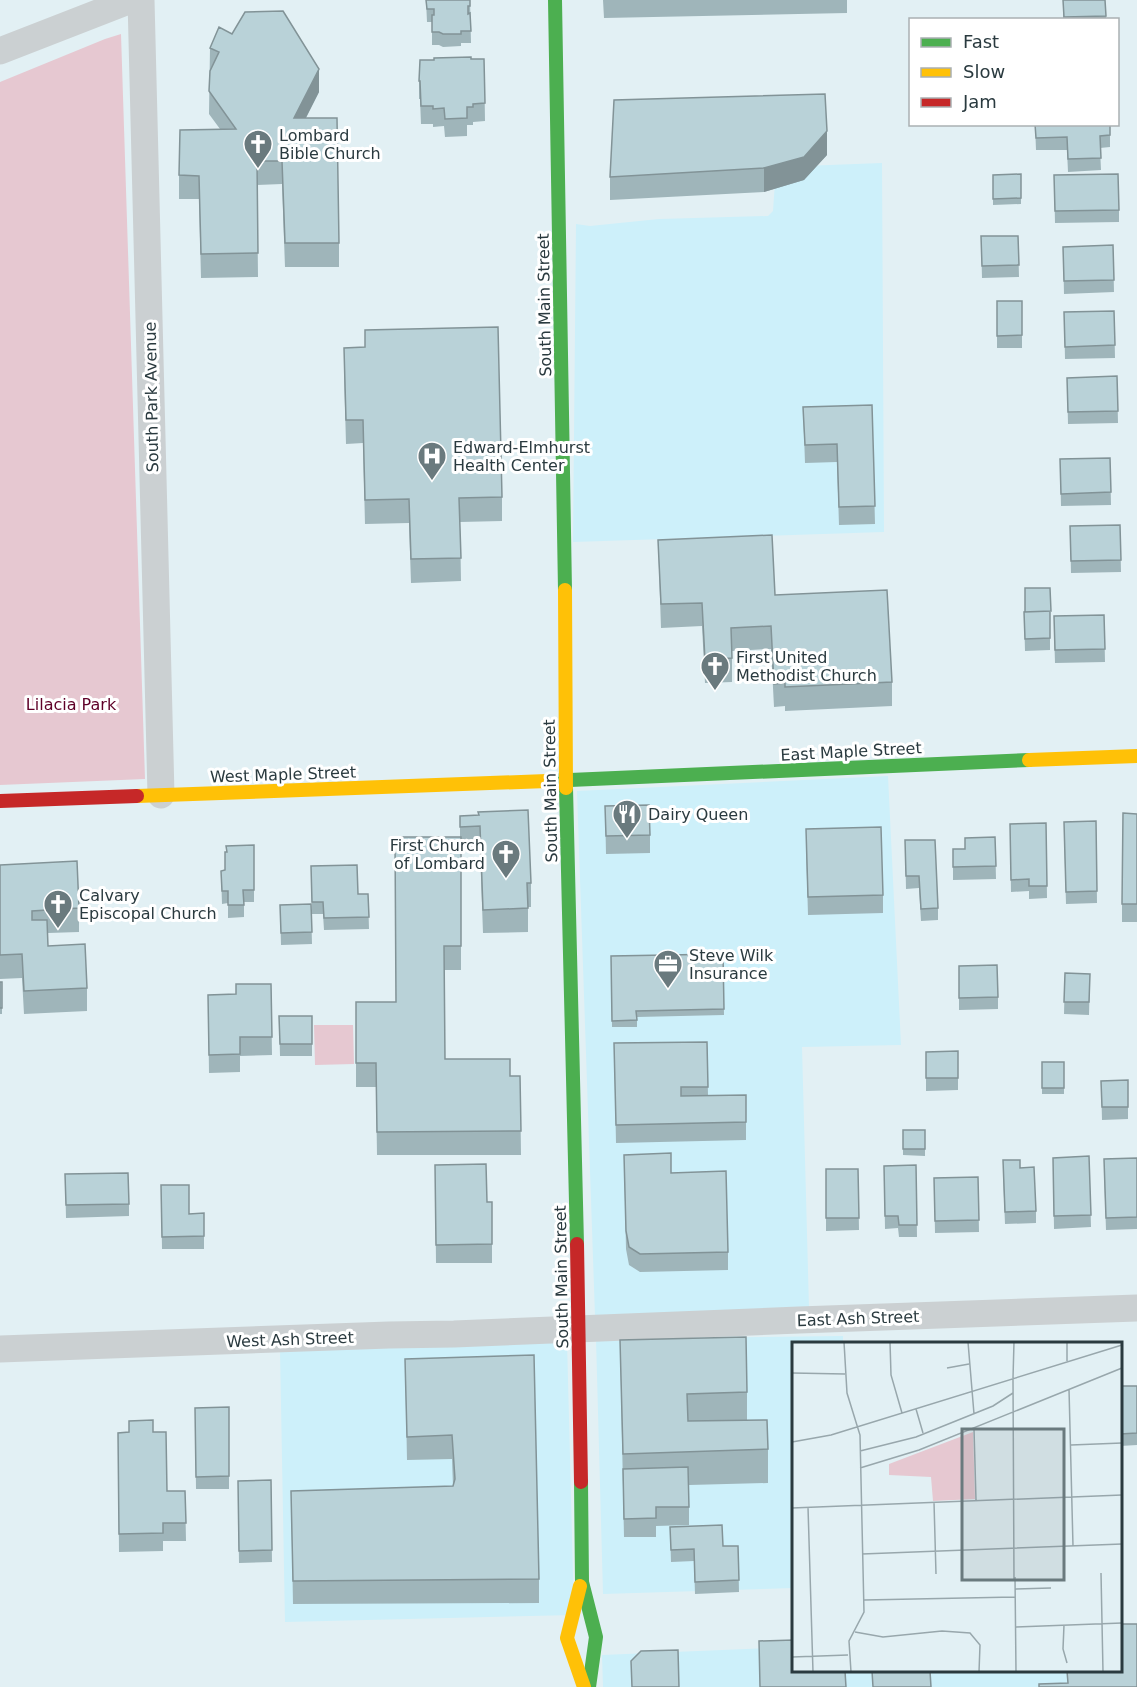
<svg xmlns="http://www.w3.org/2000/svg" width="1137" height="1687" font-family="'DejaVu Sans',sans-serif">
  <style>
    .built { fill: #cdf0fa }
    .green { fill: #e6c8d1 }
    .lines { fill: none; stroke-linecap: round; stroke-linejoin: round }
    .street { stroke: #cbd0d2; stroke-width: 27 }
    .fast { stroke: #4caf50; stroke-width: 14 }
    .slow { stroke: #ffc107; stroke-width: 14 }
    .jam { stroke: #c62828; stroke-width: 14 }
    .wall { fill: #9fb5ba }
    .shaded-wall { fill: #829397 }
    .building { fill: #b9d2d8; stroke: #829397; stroke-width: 1.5 }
    .labels { text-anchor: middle; stroke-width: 6; stroke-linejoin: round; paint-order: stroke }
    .poi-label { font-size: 16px; fill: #2a3a3f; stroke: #fff; text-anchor: start }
    .street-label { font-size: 16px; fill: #2a3a3f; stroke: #fff }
    .park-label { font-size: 16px; fill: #5f0028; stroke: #fff }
    .inset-road { fill: none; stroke: #98a7ac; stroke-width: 1.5 }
    .view { fill: #6a7a7e; fill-opacity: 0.15; stroke: #6a7a7e; stroke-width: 3 }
    .inset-edge { fill: none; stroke: #2a3a3f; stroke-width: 3 }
  </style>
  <rect width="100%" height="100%" fill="#e2f0f4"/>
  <!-- built -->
  <path class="built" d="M882,163L884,532L573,542L576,224L590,226L659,219L768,216L773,211L776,167Z
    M888,776L901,1045L802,1047L809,1308L595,1316L577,791Z
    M843,1336V1343L794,1344L793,1588L603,1594L596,1339Z
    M567,1340L574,1615L285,1622L280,1350Z
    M793,1647L794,1670H1120L1137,1687H603L602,1655Z"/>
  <!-- green -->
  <path class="green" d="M121,34L145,779L0,785V82L105,39Z
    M314,1025H353L354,1064L315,1065Z"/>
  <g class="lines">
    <!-- street -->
    <path class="street" d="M141,0L161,795
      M0,51L131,0
      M0,1349L389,1335L454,1334L799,1320L1137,1308"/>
    <!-- fast -->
    <path class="fast" d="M555,0L565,590
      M547,781L1029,760
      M566,788L577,1244
      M581,1482L582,1582L596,1637L589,1687"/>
    <!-- slow -->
    <path class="slow" d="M565,590L566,788
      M1029,760L1137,756
      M137,796L547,781
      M580,1586L567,1638L584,1687"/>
    <!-- jam -->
    <path class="jam" d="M0,801L137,796
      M577,1244L581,1482"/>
  </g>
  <!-- wall -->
  <path class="wall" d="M426,0H470L471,43H461V46L443,47L439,45H432V22H427Z
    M603,0H847V13L604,18Z
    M1063,0L1106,16V20H1063Z
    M210,48L319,92L306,118L339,243V267H285L282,184L257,185L258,277L201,278L199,199H179V175L220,129L209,114Z
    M484,59L485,121L473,122V125H467V136L445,137L444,126L433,127V124H421L420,99H419V81L434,60Z
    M1035,124H1110V147L1100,148L1101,170L1068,172L1067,150H1036Z
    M827,155L804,180L764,192L610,200V177Z
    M1021,174V204L993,205V175Z
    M1054,175L1119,210V222L1055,223Z
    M981,236H1018L1019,277L982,278Z
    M1113,245L1114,292L1064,294L1063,247Z
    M997,301H1022V348H997Z
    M1114,311L1115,358L1065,359L1064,312Z
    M365,330L502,497V521L460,522L461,581L411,583L409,523L365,524L363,443L346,444L344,371V348L365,347Z
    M1117,376L1118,423L1068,424L1067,378Z
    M872,405L875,524L839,525L837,462L805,463L803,407Z
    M1110,458L1111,505L1061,506L1060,459Z
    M1120,525L1121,572L1071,573L1070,526Z
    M658,540L775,595L892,682V706L785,711V706L774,707L771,649L732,651V682L705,683L702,626L661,628Z
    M1050,588V650L1025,651L1024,612Z
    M1104,615L1105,662L1055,663L1054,628Z
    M605,806L650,835V853L606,854Z
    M1137,814V922H1122V904Z
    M478,815L531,883V907H528V932L483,933L480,850L461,851V970H444L445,1059L510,1076H520L521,1155H377L376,1087H356V1002H396L460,837V816Z
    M1096,821L1097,903L1066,904L1064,834Z
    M1046,823L1047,898L1029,899V891L1011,892L1010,824Z
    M995,837L996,879L953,880V849H965Z
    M905,840L938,908V920L921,921L919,888L906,889Z
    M254,845V902H244V917L228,918V903L222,904L221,871L225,870Z
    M806,847L883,895V913L808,915Z
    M0,865L79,908V932L48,933V946L87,988V1011L24,1014L22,978L0,979Z
    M311,866L358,894H368L369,929L324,930L323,914H312Z
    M311,904L312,944L281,945L280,905Z
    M723,954L724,1015L637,1017V1027H612L611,956Z
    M959,966L998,997V1009L959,1010Z
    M1065,973L1090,974L1089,1015L1064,1014Z
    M0,982H2V1014H0Z
    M271,984L272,1055L240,1056V1072L209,1073L208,995L236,994Z
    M279,1016H312V1056H280Z
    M707,1042L708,1096L746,1095V1140L616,1143L614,1043Z
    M926,1052L958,1078V1090L926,1091Z
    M1042,1062H1064V1094H1042Z
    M1128,1080V1119L1102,1120L1101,1081Z
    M903,1130H925V1156L903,1155Z
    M624,1155L671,1173L728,1252V1270L640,1272L629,1265L626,1249Z
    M1089,1156L1091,1227L1054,1229L1053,1158Z
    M1137,1158V1229L1106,1230L1104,1171Z
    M435,1165L487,1202H492V1263H436Z
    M916,1165L917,1237H899L898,1228L885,1229L884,1166Z
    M1020,1168L1036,1211V1223L1005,1224L1003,1173Z
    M826,1169H858L859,1230L826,1231Z
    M65,1174L129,1204V1216L66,1218Z
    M978,1177L979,1232L935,1233L934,1178Z
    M161,1185L189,1214L204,1213V1249H162Z
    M620,1340L747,1392V1420L768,1449V1483L689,1485V1525L656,1526V1537H624Z
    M405,1359L539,1579V1603L293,1604L291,1491L453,1486L452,1459L407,1460Z
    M1120,1386L1137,1398V1445L1120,1446Z
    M229,1407V1489H196L195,1408Z
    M129,1432H153L167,1491H185L186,1541H163V1551L119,1552L118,1433Z
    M271,1480L272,1562L239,1563L238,1481Z
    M670,1527L723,1546H738L739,1592L695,1594L694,1561L671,1562Z"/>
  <!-- shaded-wall -->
  <path class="shaded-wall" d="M319,69V92L294,141V118Z
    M827,131V155L804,180L764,192V168Z"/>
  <!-- building -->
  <path class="building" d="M426,0H470V6H468V14L470,13L471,31H461V34H443L439,32H432V15H434V9H427Z
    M1063,0H1105L1106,16L1064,17Z
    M283,11L319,69L294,118H337L339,243H285L282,161H257L258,253L201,254L199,176L179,175L180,130L236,129L209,91L210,71L219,52L210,48L219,27L232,34L245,12Z
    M471,57V59H484L485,103L473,104V107H467V118L445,119L444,108L433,109V106H421L420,81H419L420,60H434V58Z
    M825,94L827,131L804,157L764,168L610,177L614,100Z
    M1035,124H1110V135L1100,136L1101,158L1068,159L1067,137L1036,138Z
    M1021,174V198L993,199V175Z
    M1118,174L1119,210L1055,211L1054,175Z
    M981,236H1018L1019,265L982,266Z
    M1113,245L1114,280L1064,281L1063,247Z
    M997,301H1022V335L997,336Z
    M1114,311L1115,345L1065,347L1064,312Z
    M498,327L502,497L459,498L461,558L411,559L409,499L365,500L363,420H346L344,348L365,347V330Z
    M1117,376L1118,411L1068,412L1067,378Z
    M872,405L875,506L839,507L837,444L805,445L803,407Z
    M1110,458L1111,492L1061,494L1060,459Z
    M1120,525L1121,560L1071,561L1070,526Z
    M772,535L775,595L887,590L892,682L785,687V683L774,684L771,626L731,628L732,658L705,660L702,603L661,604L658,540Z
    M1025,588H1050L1051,611L1025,612Z
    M1050,611V638L1025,639L1024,612Z
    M1104,615L1105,649L1055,650L1054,616Z
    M649,805L650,835L606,836L605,806Z
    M528,810L531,883H527L528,908L483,910L480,826L460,827V816L479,815L478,812Z
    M1123,813L1137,814V904H1122Z
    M1096,821L1097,891L1066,892L1064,822Z
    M1046,823L1047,886H1029V879L1011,880L1010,824Z
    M881,827L883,895L808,897L806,829Z
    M395,837H461V946H444L445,1059H510V1076H520L521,1131L377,1132L376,1063H356V1002H396Z
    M995,837L996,866L953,867V849H965V838Z
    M905,840H935L938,908L921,909L919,876H906Z
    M254,845V890H243L244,905H228V891H222L221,871L225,870V852H227L226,846Z
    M77,861L79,908L32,911V920H47L48,946L85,944L87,988L24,991L22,954L0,955V865Z
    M357,865L358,894H368L369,917L324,918L323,902H312L311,866Z
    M311,904L312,932L281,933L280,905Z
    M723,954L724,1009L636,1011L637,1020L612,1021L611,956Z
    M997,965L998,997L959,998V966Z
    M1065,973L1090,974L1089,1002H1064Z
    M0,982H2V1008H0Z
    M236,984H271L272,1037H240V1054L209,1055L208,995L236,994Z
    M279,1016H312V1044H280Z
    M707,1042L708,1087H681V1096L746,1095V1122L616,1125L614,1043Z
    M958,1051V1078H926V1052Z
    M1042,1062H1064V1088H1042Z
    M1128,1080V1107H1102L1101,1081Z
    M903,1130H925V1149H903Z
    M671,1153V1173L726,1171L728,1252L640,1254L629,1247L626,1231L624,1155Z
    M1089,1156L1091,1215L1054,1216L1053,1158Z
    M1137,1158V1217L1106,1218L1104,1159Z
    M1003,1160H1020V1168L1034,1167L1036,1211L1005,1212Z
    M486,1164L487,1202H492V1244L436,1245L435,1165Z
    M916,1165L917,1225H899L898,1216H885L884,1166Z
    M826,1169H858L859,1218H826Z
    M128,1173L129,1204L66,1205L65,1174Z
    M978,1177L979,1220L935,1221L934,1178Z
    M161,1185H189V1214L204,1213V1236L162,1237Z
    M746,1337L747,1392L687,1394L688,1421L767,1420L768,1449L623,1454L620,1340Z
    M534,1355L539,1579L293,1581L291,1491L453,1486L455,1479L452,1435L407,1437L405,1359Z
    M1120,1386H1137V1433L1120,1434Z
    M229,1407V1476L196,1477L195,1408Z
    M153,1420V1432H166L167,1491H185L186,1523H163V1533L119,1534L118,1433L129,1432V1421Z
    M688,1467L689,1507H656V1518L624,1519L623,1469Z
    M271,1480L272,1550L239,1551L238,1481Z
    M722,1525L723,1546H738L739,1580L695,1582L694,1549L671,1550L670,1527Z
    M1120,1624H1137V1687H1039V1684L1068,1683L1067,1671H1120Z
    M794,1640V1671H845L846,1687H760L759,1641Z
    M678,1650L679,1687H632L631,1661L641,1651Z
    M872,1671H930L931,1687H873Z"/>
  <!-- icons -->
  <defs>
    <g id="church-pin" transform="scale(1.5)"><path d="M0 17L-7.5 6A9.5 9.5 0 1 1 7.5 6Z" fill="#6a7a7e" stroke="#fff"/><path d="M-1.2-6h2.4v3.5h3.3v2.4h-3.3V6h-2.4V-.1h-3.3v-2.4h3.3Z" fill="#fff"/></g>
    <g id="hospital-pin" transform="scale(1.5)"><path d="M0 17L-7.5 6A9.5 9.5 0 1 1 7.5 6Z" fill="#6a7a7e" stroke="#fff"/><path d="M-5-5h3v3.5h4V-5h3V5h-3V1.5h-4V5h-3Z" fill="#fff"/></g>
    <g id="restaurant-pin" transform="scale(1.5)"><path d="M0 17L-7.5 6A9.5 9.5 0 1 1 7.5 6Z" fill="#6a7a7e" stroke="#fff"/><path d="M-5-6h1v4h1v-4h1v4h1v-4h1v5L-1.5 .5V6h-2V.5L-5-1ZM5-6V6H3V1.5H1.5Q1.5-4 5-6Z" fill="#fff"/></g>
    <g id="office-pin" transform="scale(1.5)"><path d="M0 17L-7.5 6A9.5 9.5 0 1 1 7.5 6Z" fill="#6a7a7e" stroke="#fff"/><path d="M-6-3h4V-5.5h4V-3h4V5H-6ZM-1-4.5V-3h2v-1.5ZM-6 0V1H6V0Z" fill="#fff"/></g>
  </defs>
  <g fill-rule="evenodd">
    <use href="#church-pin" x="258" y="144"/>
    <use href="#hospital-pin" x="432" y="456"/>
    <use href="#church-pin" x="715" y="666"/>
    <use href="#restaurant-pin" x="627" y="814"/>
    <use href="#church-pin" x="506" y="854"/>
    <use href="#church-pin" x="58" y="904"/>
    <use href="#office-pin" x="668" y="964"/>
  </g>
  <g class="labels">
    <!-- poi labels -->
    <g class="poi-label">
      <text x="279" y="141">Lombard<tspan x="279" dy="18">Bible Church</tspan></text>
      <text x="453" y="453">Edward-Elmhurst<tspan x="453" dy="18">Health Center</tspan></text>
      <text x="736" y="663">First United<tspan x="736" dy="18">Methodist Church</tspan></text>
      <text x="648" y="820">Dairy Queen</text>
      <text x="485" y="851" text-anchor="end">First Church<tspan x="485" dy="18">of Lombard</tspan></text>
      <text x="79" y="901">Calvary<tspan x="79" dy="18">Episcopal Church</tspan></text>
      <text x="689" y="961">Steve Wilk<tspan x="689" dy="18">Insurance</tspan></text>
    </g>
    <!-- street labels -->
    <g class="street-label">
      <text transform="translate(544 305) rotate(-91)" y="6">South Main Street</text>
      <text transform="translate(151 397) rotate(-91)" y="6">South Park Avenue</text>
      <text transform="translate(851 751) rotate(-3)" y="6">East Maple Street</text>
      <text transform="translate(283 774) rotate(-2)" y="6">West Maple Street</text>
      <text transform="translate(550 791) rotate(-91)" y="6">South Main Street</text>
      <text transform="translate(561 1277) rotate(-91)" y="6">South Main Street</text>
      <text transform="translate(858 1318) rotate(-2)" y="6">East Ash Street</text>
      <text transform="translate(290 1339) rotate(-2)" y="6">West Ash Street</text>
    </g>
    <!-- park labels -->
    <g class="park-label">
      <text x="71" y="710">Lilacia Park</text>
    </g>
  </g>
  <!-- overview -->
  <g transform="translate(792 1342)">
    <rect width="330" height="330" fill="#e2f0f4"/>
    <path d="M181,90L183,157L141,159L139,135L97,133V122Z" fill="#e6c8d1"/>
    <path class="inset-road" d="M52,0L55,51L68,93L72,270L57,299L59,330M98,0L99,33L110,71M176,0L182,72M275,19V0M155,26L177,22M0,31L53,32M221,36L222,0M221,37L222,239M277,47L281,204M124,67L131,91M182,87L184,158M0,100L39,93L330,3M279,103L330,101M68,109L124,95L201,64L221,51M68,126L127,108L330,26M142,160L144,232M16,165L21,330M0,166L330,153M70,212L330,202M309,231L311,330M223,235L224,330M223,247L259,246M72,258L223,255M272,283L271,307L275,321M224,285L330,281M63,290L91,295L150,289L178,291L188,303L187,330M0,315L56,313"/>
    <path class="view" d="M170,87H272V238H170Z"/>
    <rect width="330" height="330" class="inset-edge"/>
  </g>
  <!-- legend -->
  <rect x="909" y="18" width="210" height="108" fill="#ffffff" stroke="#aab0b2" stroke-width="1.5"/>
  <rect x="921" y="38" width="30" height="9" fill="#4caf50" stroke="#aab0b2" stroke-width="1.5"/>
  <text x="963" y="48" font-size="18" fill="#2a3a3f">Fast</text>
  <rect x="921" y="68" width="30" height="9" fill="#ffc107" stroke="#aab0b2" stroke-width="1.5"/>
  <text x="963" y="78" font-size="18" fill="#2a3a3f">Slow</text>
  <rect x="921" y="98" width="30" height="9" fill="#c62828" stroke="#aab0b2" stroke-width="1.5"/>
  <text x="963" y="108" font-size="18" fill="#2a3a3f">Jam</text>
</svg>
